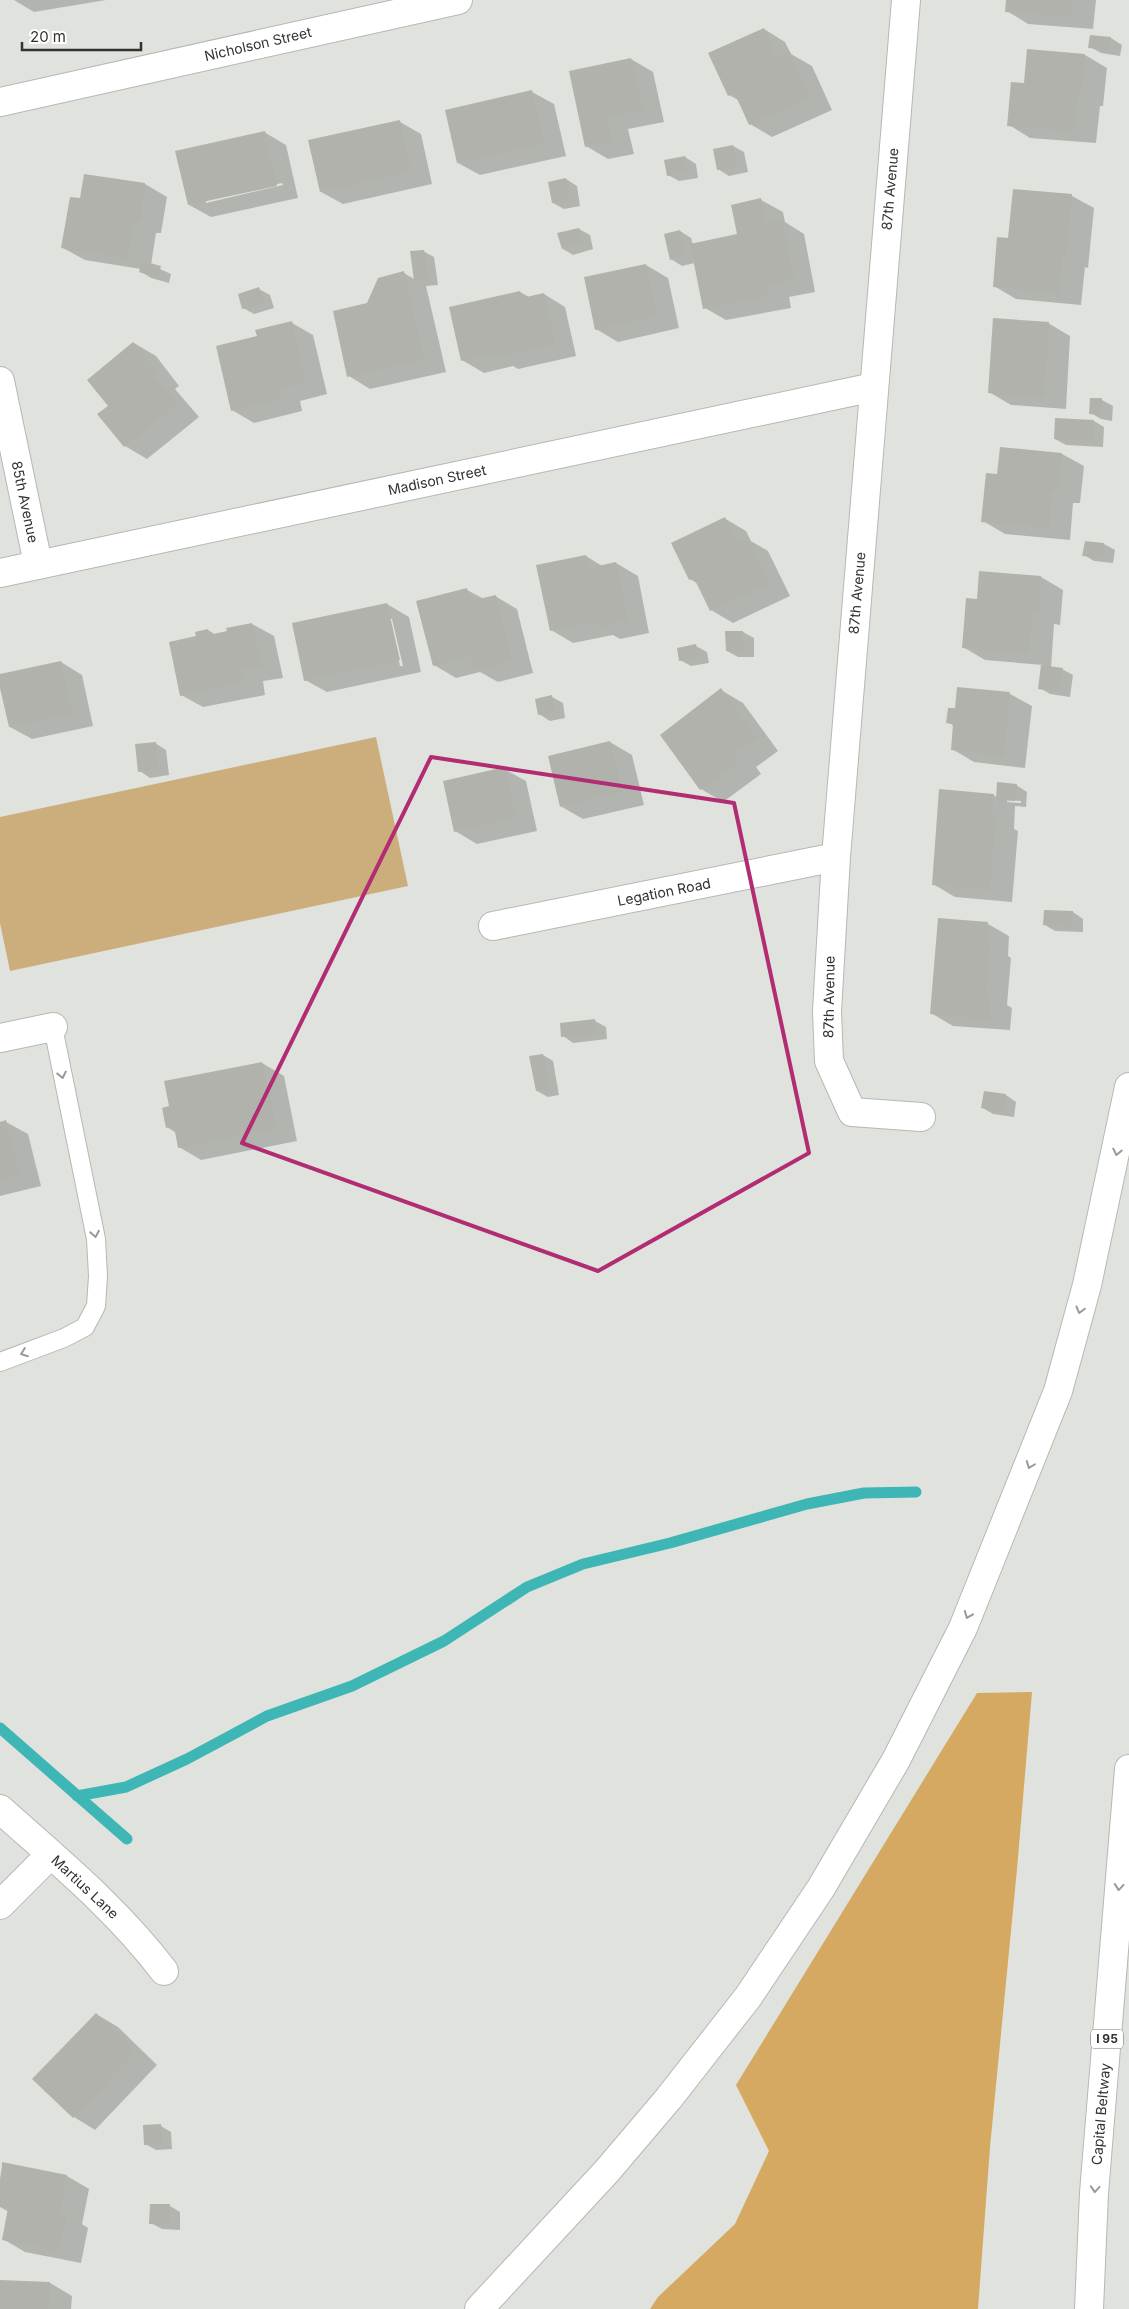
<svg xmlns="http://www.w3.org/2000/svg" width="1129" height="2309" font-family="Inter,sans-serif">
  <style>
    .green { fill: #ccae7d }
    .forest { fill: #d5a961 }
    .shadow { fill: #0003; fill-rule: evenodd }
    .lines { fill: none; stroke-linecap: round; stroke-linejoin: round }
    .stream { stroke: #3eb6b5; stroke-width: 11 }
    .building { fill: #b2b2ad }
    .lane-casing { stroke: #b5b8b4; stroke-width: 20 }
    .street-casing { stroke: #b5b8b4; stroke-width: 30 }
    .highway-casing { stroke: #b5b8b4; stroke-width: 30 }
    .lane { stroke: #fff; stroke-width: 18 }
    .street { stroke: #fff; stroke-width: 28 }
    .highway { stroke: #fff; stroke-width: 28 }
    .oneway { stroke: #989998 }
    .marked { fill: none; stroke: #b12c72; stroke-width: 4; stroke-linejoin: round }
    .labels { text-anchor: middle; stroke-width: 4; stroke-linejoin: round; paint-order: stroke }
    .shield { fill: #fff; stroke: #70706f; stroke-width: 1 }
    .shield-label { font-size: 12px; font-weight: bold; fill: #323331 }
    .street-label { font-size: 14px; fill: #323331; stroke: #fff }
  </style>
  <rect width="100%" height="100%" fill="#dfe2dd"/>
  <!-- green -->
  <path class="green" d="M376,737L408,886L10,971L0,923V817Z"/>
  <!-- forest -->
  <path class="forest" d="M1032,1692L1017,1869L990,2147L978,2309H650L658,2297L735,2224L769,2151L736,2085L977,1693Z"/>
  <!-- shadow -->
  <path class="shadow" d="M14,0H106L34,12Z
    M1007,0H1096L1093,29L1028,24L1007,11Z
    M764,29L785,42L791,54L812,66L832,110L772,137L750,124L740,101L729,95Z
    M1111,38L1122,45L1120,56L1101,53L1090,47Z
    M1085,55L1107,68L1103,106H1100L1096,143L1030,138L1009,125L1025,84Z
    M631,59L653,72L664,122L628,129L634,154L608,159L586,146L570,72Z
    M532,92L554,104L566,156L480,175L458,163Z
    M400,122L421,134L432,184L343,204L321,192Z
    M264,132L286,145L298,198L211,217L189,205ZM282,183L283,185L206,203V200Z
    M733,146L744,152L748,172L729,176L718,169Z
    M685,157L696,164L698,178L679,181L668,175Z
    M85,175L145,184L167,197L161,233H156L151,265L171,274L169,283L151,278L140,271L141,269L85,260L63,248L81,200Z
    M566,179L577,186L580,206L564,209L553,203Z
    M1072,196L1094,208L1088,268L1085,267L1081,305L1016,299L994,286L1009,240Z
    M761,200L783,212L785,222L804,234L815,292L789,297L791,308L726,320L705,308L695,263L682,266L671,259L680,231L691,238L693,245L738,235Z
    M579,229L590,235L593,249L573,255L563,249Z
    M423,251L434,257L438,285L426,286L446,372L370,389L349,376L368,304L404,273L414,279Z
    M646,265L668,278L679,328L618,342L596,329Z
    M259,289L270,295L274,308L254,314L243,308Z
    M520,292L529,297L544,294L565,307L576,356L518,369L513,366L484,373L462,360Z
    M292,323L313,335L327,394L300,401L302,411L254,423L232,410L258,337Z
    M1048,323L1070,336L1066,409L1011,405L989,392Z
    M134,343L156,356L179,386L175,389L199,417L147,459L125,446L99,414L110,406Z
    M1091,399L1102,400L1113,406L1112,421L1101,419L1091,413Z
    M1094,421L1104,427L1103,447L1066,445L1055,439Z
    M1062,454L1084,466L1080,503H1073L1070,540L1005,534L983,521L998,475Z
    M724,518L746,531L751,541L768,551L790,596L733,623L711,610L698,584L690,579Z
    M1104,544L1115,550L1113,563L1094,561L1084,555Z
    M586,556L602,566L616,563L638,576L649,633L620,639L613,635L573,643L551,630Z
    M1041,577L1063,590L1060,625L1054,624L1051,668L1062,669L1073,675L1070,697L1050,694L1040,688L1043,665L985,660L963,647L978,601Z
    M467,590L484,599L495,596L517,609L533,673L498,682L480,672L456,678L434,665Z
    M387,604L409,617L421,672L327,692L305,680ZM390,619H392L403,666H400Z
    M252,624L274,636L283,678L263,681L265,695L203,707L181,695L198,637L208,630L216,635L228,632L227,629Z
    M743,632L754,638V657H738L727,651Z
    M696,646L707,652L709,663L691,666L680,660Z
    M61,662L82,675L93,726L32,739L10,727L0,675Z
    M721,690L743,703L778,751L756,767L761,774L723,802L701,789Z
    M1010,694L1032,706L1025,768L974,762L952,749L954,726L948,722L956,709Z
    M552,697L563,703L565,718L550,721L539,714Z
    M610,742L632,755L644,805L583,819L562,807Z
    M155,743L166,750L169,775L150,778L140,771Z
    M504,769L526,781L537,831L477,844L455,831Z
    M1016,785L1027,792L1026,807L1015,806L1014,829L1018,831L1012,902L955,897L933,884L993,795L997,797ZM1007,800L1021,801V803L1007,802Z
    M1073,912L1083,919V932L1055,931L1045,925Z
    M988,924L1009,936L1008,956L1011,958L1007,1005L1012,1008L1010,1030L953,1026L931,1013Z
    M595,1021L606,1027L607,1039L573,1043L563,1036Z
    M543,1055L553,1061L559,1095L548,1097L537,1091Z
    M262,1063L284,1076L297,1141L201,1160L179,1147L176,1133L167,1127Z
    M1006,1095L1016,1102L1014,1117L993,1114L983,1108Z
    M6,1122L28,1134L41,1186L0,1196V1123Z
    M96,2014L118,2027L157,2065L95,2130L74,2117Z
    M161,2126L171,2132L172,2149L156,2150L145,2144Z
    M3,2163L67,2176L89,2189L82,2224L88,2228L81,2263L25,2252L3,2239L9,2212L0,2207V2178Z
    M170,2206L180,2212V2230L162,2229L151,2223Z
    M0,2281L50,2283L72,2296L71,2309H0Z"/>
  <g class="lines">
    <!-- stream -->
    <path class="stream" d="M0,1728L127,1839
      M77,1796L126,1787L187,1759L267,1716L352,1686L444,1641L527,1587L583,1564L670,1543L807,1504L864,1493L916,1492"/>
  </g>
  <!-- building -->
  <path class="building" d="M1006,0H1073L1072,17L1005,12Z
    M764,28L777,58L790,52L811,98L749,125L734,92L728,96L708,53Z
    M1090,35L1111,37L1110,50L1088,48Z
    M1027,49L1085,54L1081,94H1078L1075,131L1007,126L1011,82L1024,83Z
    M631,58L643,110L607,117L612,141L585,147L569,71Z
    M532,90L545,144L457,163L445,110Z
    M400,120L411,172L320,192L308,140Z
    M265,131L277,186L188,205L175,151Z
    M733,145L738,166L717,170L713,149Z
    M685,156L688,172L667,176L664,160Z
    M84,174L145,183L140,222L134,221L128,259L61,248L70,197L80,198Z
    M566,178L570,200L552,203L548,182Z
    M1013,189L1072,194L1066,256H1063L1059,293L993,287L997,237L1008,238Z
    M761,198L766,223L782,220L794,280L767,285L769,295L703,309L690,244L737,234L731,205Z
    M579,228L583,243L562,249L557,233Z
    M680,230L686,256L670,260L664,234Z
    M424,250L428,279L414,281L410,251Z
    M142,261L161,266L158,278L139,272Z
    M646,264L657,316L595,330L584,277Z
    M404,271L424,359L347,377L333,311L367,303L378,278Z
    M259,287L264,303L242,309L238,294Z
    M520,291L522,298L544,293L555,344L495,357L494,353L461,361L449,307Z
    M993,318L1049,322L1044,397L988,393Z
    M292,321L305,382L278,389L281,399L231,411L216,346L257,336L255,330Z
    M133,342L158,373L154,376L178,404L124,447L97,414L108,406L87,380Z
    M1090,398H1102L1101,415L1089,414Z
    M1055,418L1094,420L1093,441L1054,439Z
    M1000,447L1062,453L1058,491H1052L1049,528L981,522L986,473L997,474Z
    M725,517L736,542L747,537L769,584L710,611L694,578L689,580L671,543Z
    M1085,541L1104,543L1103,558L1082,556Z
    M586,555L589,568L616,562L628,621L597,627L596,622L550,631L536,565Z
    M979,571L1041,576L1038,614L1032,613L1029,653L962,648L966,598L977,599Z
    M467,588L470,601L496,595L512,661L475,670L471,656L433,666L416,601Z
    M387,603L400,660L304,681L292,623Z
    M252,623L262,666L241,669L244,682L180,696L169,642L196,636L195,632L208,629L209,635L227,631L226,628Z
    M725,631H743V652L726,651Z
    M696,644L699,657L679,661L677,648Z
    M61,661L72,714L9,727L0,688V674Z
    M1041,665L1063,668L1059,692L1038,689Z
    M957,687L1010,692L1004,756L951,750L953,724L946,723L948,708H955Z
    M721,688L757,738L735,754L740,762L700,790L660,735Z
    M552,695L555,712L538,715L535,699Z
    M610,741L623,792L560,807L548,756Z
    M156,742L158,770L138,772L135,744Z
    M505,767L516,818L454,832L443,781Z
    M997,782L1017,784L1015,801L996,800Z
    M939,789L994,794L992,817H996L990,890L932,885Z
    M1044,910L1073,911L1072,927L1043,925Z
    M938,918L988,922L987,944H990L986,994H990L989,1019L930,1014Z
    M595,1019L597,1034L561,1037L560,1023Z
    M543,1054L549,1089L536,1091L529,1056Z
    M262,1062L276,1129L178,1148L174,1126L166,1128L162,1108L169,1106L164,1081Z
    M984,1091L1006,1094L1003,1112L981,1108Z
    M6,1120L19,1174L0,1179V1122Z
    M96,2013L136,2052L73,2118L32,2079Z
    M161,2124L162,2144L144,2145L143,2125Z
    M2,2162L67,2175L60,2213L67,2214L59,2251L2,2240L8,2208L0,2206Z
    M150,2204H170L169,2225L149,2224Z
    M0,2280L50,2282L49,2309H0Z"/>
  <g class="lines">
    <!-- lane casing -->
    <g class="lane-casing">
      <path id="lane" d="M0,1362L64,1338L85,1327L96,1306L98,1276L96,1239L53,1027"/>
    </g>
    <!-- street casing -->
    <g class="street-casing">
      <path id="street" d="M906,0L836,857L827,1011L829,1061L852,1112L921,1117
        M0,102L458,0
        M0,381L38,564
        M0,573L874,387
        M493,926L836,857
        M0,1038L53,1027
        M0,1809C58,1861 117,1909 164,1971
        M0,1905L51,1854"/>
    </g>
    <!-- highway casing -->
    <g class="highway-casing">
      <path id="highway" d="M479,2309L607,2171L669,2098L748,1997L821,1888L896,1760L963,1628L1058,1391L1087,1285L1129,1087
        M1089,2309L1094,2193L1129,1769"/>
    </g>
    <!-- lane -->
    <use href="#lane" class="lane"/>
    <!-- street -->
    <use href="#street" class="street"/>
    <!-- highway -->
    <use href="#highway" class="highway"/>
  </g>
  <!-- one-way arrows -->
  <defs><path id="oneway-chevron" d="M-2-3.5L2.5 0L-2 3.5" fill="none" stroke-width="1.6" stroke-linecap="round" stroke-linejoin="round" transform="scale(1.25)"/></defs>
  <g class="oneway">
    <use href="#oneway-chevron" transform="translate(62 1075) rotate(78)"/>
    <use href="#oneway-chevron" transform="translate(1117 1152) rotate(102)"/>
    <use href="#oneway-chevron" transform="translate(95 1234) rotate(80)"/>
    <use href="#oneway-chevron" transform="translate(1080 1310) rotate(105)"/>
    <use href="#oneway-chevron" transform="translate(24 1353) rotate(160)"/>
    <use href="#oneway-chevron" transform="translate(1030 1465) rotate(111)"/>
    <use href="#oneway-chevron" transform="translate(968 1615) rotate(112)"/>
    <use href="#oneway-chevron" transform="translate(1119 1887) rotate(95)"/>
    <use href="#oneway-chevron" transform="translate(1095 2189) rotate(94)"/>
  </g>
  <!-- marked area -->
  <path class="marked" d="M431,757L734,803L809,1153L598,1271L242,1143Z"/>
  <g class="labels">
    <!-- shield labels -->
    <rect class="shield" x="1091" y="2029.5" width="32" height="19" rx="4"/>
    <g class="shield-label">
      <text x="1107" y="2043">I 95</text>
    </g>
    <!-- street labels -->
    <g class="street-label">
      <text transform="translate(258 44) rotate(-13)" y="5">Nicholson Street</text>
      <text transform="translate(890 189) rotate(-85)" y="5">87th Avenue</text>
      <text transform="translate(437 480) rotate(-12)" y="5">Madison Street</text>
      <text transform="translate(25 502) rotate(78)" y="5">85th Avenue</text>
      <text transform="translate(857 593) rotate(-85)" y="5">87th Avenue</text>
      <text transform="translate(664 892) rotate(-11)" y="5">Legation Road</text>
      <text transform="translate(829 997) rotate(-89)" y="5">87th Avenue</text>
      <text transform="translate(85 1887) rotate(43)" y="5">Martius Lane</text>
      <text transform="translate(1101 2114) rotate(-85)" y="5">Capital Beltway</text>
    </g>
  </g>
  <!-- scale -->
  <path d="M22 42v8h119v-8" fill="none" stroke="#323331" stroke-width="2.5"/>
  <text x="30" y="42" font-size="15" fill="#323331" stroke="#ffffff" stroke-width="4" paint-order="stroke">20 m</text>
</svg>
